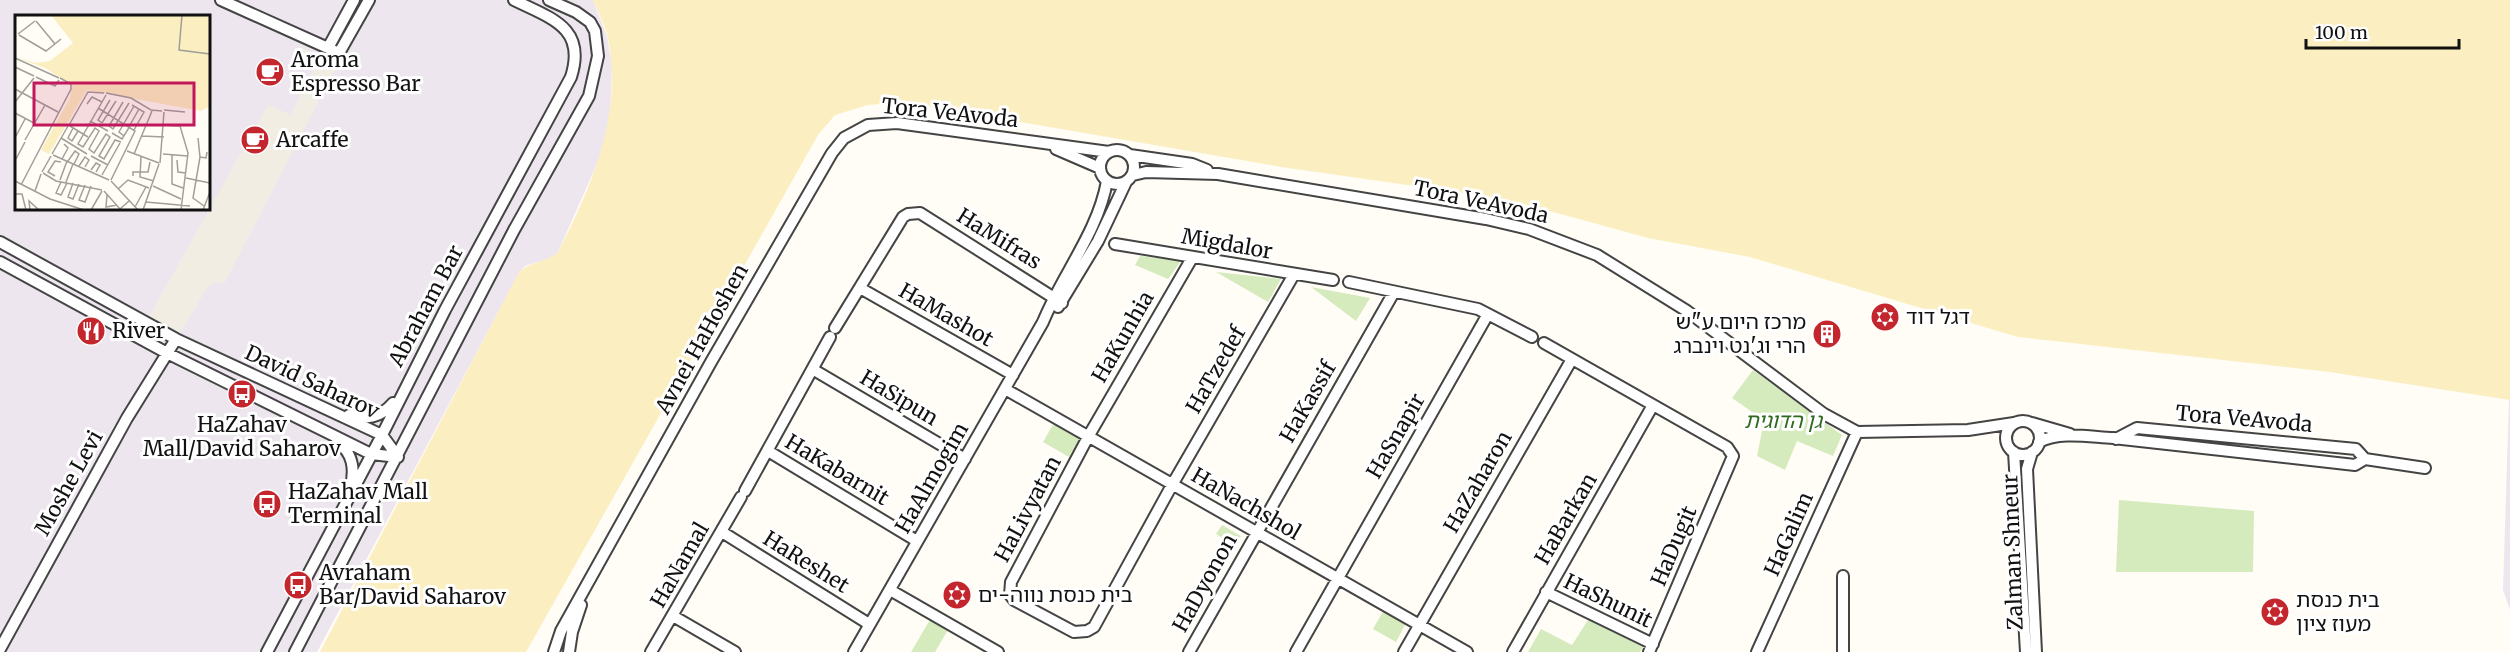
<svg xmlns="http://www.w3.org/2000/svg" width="2510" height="652" font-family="Merriweather,'Noto Sans Hebrew',serif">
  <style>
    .industrial { fill: #eee6ef; fill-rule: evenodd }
    .green { fill: #d5ebbd }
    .sand { fill: #fbeec1 }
    .plaza { fill: #f1ede2 }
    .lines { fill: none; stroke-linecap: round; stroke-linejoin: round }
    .minor-casing { stroke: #444; stroke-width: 14 }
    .minor { stroke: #fff; stroke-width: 10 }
    .labels { text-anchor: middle; stroke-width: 6; stroke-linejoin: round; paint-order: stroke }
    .poi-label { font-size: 21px; fill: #111; stroke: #fff; text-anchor: start }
    .street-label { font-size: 21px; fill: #111; stroke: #fff }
    .park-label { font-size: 21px; font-style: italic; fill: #2f6b1f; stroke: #fff }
    .inset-road { fill: none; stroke: #a09f9a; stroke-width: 1.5 }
    .view { fill: #c2185b; fill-opacity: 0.15; stroke: #c2185b; stroke-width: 3 }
    .inset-edge { fill: none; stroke: #111; stroke-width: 3 }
  </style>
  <rect width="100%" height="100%" fill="#fffdf5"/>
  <!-- industrial -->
  <path class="industrial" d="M0,0H593L607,36L612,65L610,119L601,155L558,252L551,258L525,266L519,273L317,652H0ZM16,16H208V208H16Z
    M2509,400H2510V610L2503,590Z"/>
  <!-- green -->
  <path class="green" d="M1140,256L1181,261L1168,279L1135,265Z
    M1216,272L1281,279L1268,302Z
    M1311,287L1370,298L1356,321Z
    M1753,370L1842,435L1833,456L1797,441L1785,470L1757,456L1762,431L1758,416L1732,398Z
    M1054,423L1080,438L1069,457L1043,442Z
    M2119,500L2254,511L2253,572H2116Z
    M1222,525L1241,536L1235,546L1216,534Z
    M1384,610L1406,623L1396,642L1373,629Z
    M931,618L949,628L935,652H911Z
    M1588,620L1643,647L1640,652H1528L1541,629L1572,645Z"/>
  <!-- sand -->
  <path class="sand" d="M593,0H2510V400L2330,372L2018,337L1750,257L1648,238L1506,199L1288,168L905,102L868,105L835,115L818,135L526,652H320L519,272C530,262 546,262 558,252C592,186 623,114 608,38C605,25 598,12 593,0Z"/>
  <!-- plaza -->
  <path class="plaza" d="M300,47L338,64L224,284L216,282L208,287L176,339L146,322L268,105L291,115L314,69L294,59Z"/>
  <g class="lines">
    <!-- minor casing -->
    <g class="minor-casing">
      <path id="minor" d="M221,0L339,53L369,0
        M328,48L354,0
        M1056,149L1100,168
        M1100 167a17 17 0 1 1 34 0a17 17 0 1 1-34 0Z
        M1130,155L1192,164L1207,170
        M1133,175L1146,172L1218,174L1486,219L1529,229L1597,255L1687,311L1824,414L1857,432L1968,430L2014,423
        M0,242L176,339L382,435L398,457
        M1115,244L1333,280
        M1192,258L1088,437L1011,582L1010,595L1014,600L1074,632L1087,631L1094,627L1172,485L1293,276
        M0,262L167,353L371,454L398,457
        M1349,282L1478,309L1532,337
        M860,288L1013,375
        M1058,307L1098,241L1126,182
        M835,328L903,217L908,214L920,213L1062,303
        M1544,343L1727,447L1733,456L1649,652
        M814,370L965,459
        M1005,389L1467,652
        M349,415C367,420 380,418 393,403
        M2006 438a17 17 0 1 1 34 0a17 17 0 1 1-34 0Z
        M2032,423L2070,434
        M2116,439L2137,428L2356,449L2365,459
        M337,442C353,453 355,468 351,486
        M2039,442C2060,431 2090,437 2113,438L2355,465L2365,459L2425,468
        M768,451L917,541
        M2014,452L2026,652
        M2032,452L2027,469L2036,652
        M745,491L830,337
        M722,532L869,624
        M1843,576V652
        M890,590L998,652
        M1546,592L1653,644
        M673,616L735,652
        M0,649L127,418L176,339
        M267,652L382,435L445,310L571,77C587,27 550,18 514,0
        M295,652L514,230L589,96L598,56L595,31L590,22L576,12L549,0
        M554,652L561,631L711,362L832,153L844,138L868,125L897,123L1109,152
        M569,652L572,632L581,605
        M651,652L741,497
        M854,652L1043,322C1062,275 1098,232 1107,181
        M1189,652L1394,292
        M1296,652L1488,314
        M1404,652L1572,359
        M1513,652L1653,405
        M1757,652L1857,432"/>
    </g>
    <!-- minor -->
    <use href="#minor" class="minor"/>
  </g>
  <!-- icons -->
  <defs>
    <g id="cafe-disc" transform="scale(1.5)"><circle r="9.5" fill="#c4262e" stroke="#fff"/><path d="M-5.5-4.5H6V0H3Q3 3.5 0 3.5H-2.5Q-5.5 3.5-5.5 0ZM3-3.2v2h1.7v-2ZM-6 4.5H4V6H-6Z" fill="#fff"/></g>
    <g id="synagogue-disc" transform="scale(1.5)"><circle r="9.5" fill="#c4262e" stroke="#fff"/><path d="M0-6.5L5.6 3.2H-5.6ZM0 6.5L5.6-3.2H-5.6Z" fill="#fff"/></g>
    <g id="restaurant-disc" transform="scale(1.5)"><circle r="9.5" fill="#c4262e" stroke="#fff"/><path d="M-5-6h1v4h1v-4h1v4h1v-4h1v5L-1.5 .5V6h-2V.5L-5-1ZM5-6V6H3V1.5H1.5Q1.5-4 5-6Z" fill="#fff"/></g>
    <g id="building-disc" transform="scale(1.5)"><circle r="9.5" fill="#c4262e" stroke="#fff"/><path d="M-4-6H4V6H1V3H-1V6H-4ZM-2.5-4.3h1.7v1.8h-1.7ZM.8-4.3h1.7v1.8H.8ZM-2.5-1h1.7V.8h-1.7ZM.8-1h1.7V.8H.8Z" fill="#fff"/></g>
    <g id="bus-disc" transform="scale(1.5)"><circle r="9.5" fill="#c4262e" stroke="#fff"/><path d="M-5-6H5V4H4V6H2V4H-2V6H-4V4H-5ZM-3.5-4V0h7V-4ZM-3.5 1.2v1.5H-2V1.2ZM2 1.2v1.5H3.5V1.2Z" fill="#fff"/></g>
  </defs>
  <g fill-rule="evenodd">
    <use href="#cafe-disc" x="270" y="72"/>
    <use href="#cafe-disc" x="255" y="140"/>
    <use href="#synagogue-disc" x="1885" y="317"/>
    <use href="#restaurant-disc" x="91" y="331"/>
    <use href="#building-disc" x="1827" y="334"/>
    <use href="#bus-disc" x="242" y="394"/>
    <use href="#bus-disc" x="267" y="504"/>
    <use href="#bus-disc" x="298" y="585"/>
    <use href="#synagogue-disc" x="957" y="595"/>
    <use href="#synagogue-disc" x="2275" y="612"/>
  </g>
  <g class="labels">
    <!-- poi labels -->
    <g class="poi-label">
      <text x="291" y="67">Aroma<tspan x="291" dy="24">Espresso Bar</tspan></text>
      <text x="276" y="147">Arcaffe</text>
      <text x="1906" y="324">דגל דוד</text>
      <text x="1806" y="329" text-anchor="end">מרכז היום ע"ש<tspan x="1806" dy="24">הרי וג'נט וינברג</tspan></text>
      <text x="112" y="338">River</text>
      <text x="242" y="432" text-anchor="middle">HaZahav<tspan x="242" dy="24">Mall/David Saharov</tspan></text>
      <text x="288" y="499">HaZahav Mall<tspan x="288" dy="24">Terminal</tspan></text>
      <text x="319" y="580">Avraham<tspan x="319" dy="24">Bar/David Saharov</tspan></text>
      <text x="978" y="602">בית כנסת נווה-ים</text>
      <text x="2296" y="607">בית כנסת<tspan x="2296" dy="24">מעוז ציון</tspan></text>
    </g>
    <!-- street labels -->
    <g class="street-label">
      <text transform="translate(950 113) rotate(6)" y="7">Tora VeAvoda</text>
      <text transform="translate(1481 202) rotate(12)" y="7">Tora VeAvoda</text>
      <text transform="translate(999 239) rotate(32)" y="7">HaMifras</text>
      <text transform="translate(1227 244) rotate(10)" y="7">Migdalor</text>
      <text transform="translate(426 306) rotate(-62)" y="7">Abraham Bar</text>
      <text transform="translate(946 315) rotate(30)" y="7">HaMashot</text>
      <text transform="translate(1123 337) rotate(-60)" y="7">HaKunhia</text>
      <text transform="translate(702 339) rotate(-61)" y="7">Avnei HaHoshen</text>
      <text transform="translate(1216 370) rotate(-60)" y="7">HaTzedef</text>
      <text transform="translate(312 382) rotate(25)" y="7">David Saharov</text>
      <text transform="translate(899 398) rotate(31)" y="7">HaSipun</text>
      <text transform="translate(1308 402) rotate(-60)" y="7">HaKassif</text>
      <text transform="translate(2244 419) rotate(5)" y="7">Tora VeAvoda</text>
      <text transform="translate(1396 436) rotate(-60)" y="7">HaSnapir</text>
      <text transform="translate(837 470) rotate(31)" y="7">HaKabarnit</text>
      <text transform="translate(932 478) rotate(-60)" y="7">HaAlmogim</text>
      <text transform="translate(1478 482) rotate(-60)" y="7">HaZaharon</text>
      <text transform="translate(69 483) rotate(-61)" y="7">Moshe Levi</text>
      <text transform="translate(1246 504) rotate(30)" y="7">HaNachshol</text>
      <text transform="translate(1028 509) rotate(-62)" y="7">HaLivyatan</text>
      <text transform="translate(1566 519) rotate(-60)" y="7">HaBarkan</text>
      <text transform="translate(1789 534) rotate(-66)" y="7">HaGalim</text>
      <text transform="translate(1674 546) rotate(-67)" y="7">HaDugit</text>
      <text transform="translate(2013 552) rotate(-92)" y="7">Zalman Shneur</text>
      <text transform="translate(806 562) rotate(32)" y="7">HaReshet</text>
      <text transform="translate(680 565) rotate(-60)" y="7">HaNamal</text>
      <text transform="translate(1205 583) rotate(-61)" y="7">HaDyonon</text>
      <text transform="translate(1608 601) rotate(26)" y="7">HaShunit</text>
    </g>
    <!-- park labels -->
    <g class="park-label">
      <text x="1783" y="428">גן הדוגית</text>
    </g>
  </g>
  <!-- overview -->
  <g transform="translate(15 15)">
    <rect width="195" height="195" fill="#fffdf5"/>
    <path d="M36,0H195V91L186,96L72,75L34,139L26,135L55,83L57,70L30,53L0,42L21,48L35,46L58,28Z" fill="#fbeec1"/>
    <path class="inset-road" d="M167,0L164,35L195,39M21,6L40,29M3,19L20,6M4,20L31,36L46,24M0,43L44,63M0,52L19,61M21,62L40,71L44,65M0,74L43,97M91,78L116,83L136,95L147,96M91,80L63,129L68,132L80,113L84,116L74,134L79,138L91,119L95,122L84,141L89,144L100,125L106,127M95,85L83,105L87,108L101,86M0,87L19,63M108,87L94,111L98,114L114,88M72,89L77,82L87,87M117,90L129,97L119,115M83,93L120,116L96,165M149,95L170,97M0,98L19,108M75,106L93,116M54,110L73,77L89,78M115,110L124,94M148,110L165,111L173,138L166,195M55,111L73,122M58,113L53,123L57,126L63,116M97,118L107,124L115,111M1,121L10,104M109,121L104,117L119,91M127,121L149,122M46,123L72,139M183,123L185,142L191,143L192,137M10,125L30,90M112,136L144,148M37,139L53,111M119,139L137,96M148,139L173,141M38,140L94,165M157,140V169L168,173M76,141L93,150M126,142L125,162L139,166M185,142L178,183L189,191M1,144L10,127M47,144L53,133L49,129M162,145L163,157L171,158M53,146L60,136L64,139L59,149M145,148L149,97M64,151L70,142L74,145L70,152M76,155L81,148L85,150L81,157M27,157L36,141M28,158L41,166L87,175M87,160L105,128M40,161L33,157L40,146L46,147M118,161V157H133L135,147M171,163L195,168M45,165L52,146M0,166L35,184L69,195M96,166L123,195M46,167L41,178L46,180L52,168M51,167L58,149M58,168L53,182L58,184L64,169M6,170L56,74V69L45,63M70,170L64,185L70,187L76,171M138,171L166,184M103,174L113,165L134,173M20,176L26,159M89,176L105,194L114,186M0,179H7L11,195M92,180L91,192L102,190M131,187L175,191M120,192L131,172M15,195L14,186L24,195M76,195L87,176M128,195L144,149M188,195L195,177"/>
    <path class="view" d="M19,68H179V110H19Z"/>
    <rect width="195" height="195" class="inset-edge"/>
  </g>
  <!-- scale -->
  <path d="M2306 39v9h153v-9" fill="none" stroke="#111111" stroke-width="3"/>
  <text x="2315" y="39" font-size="18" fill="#111111" stroke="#ffffff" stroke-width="4.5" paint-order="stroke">100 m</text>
</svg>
